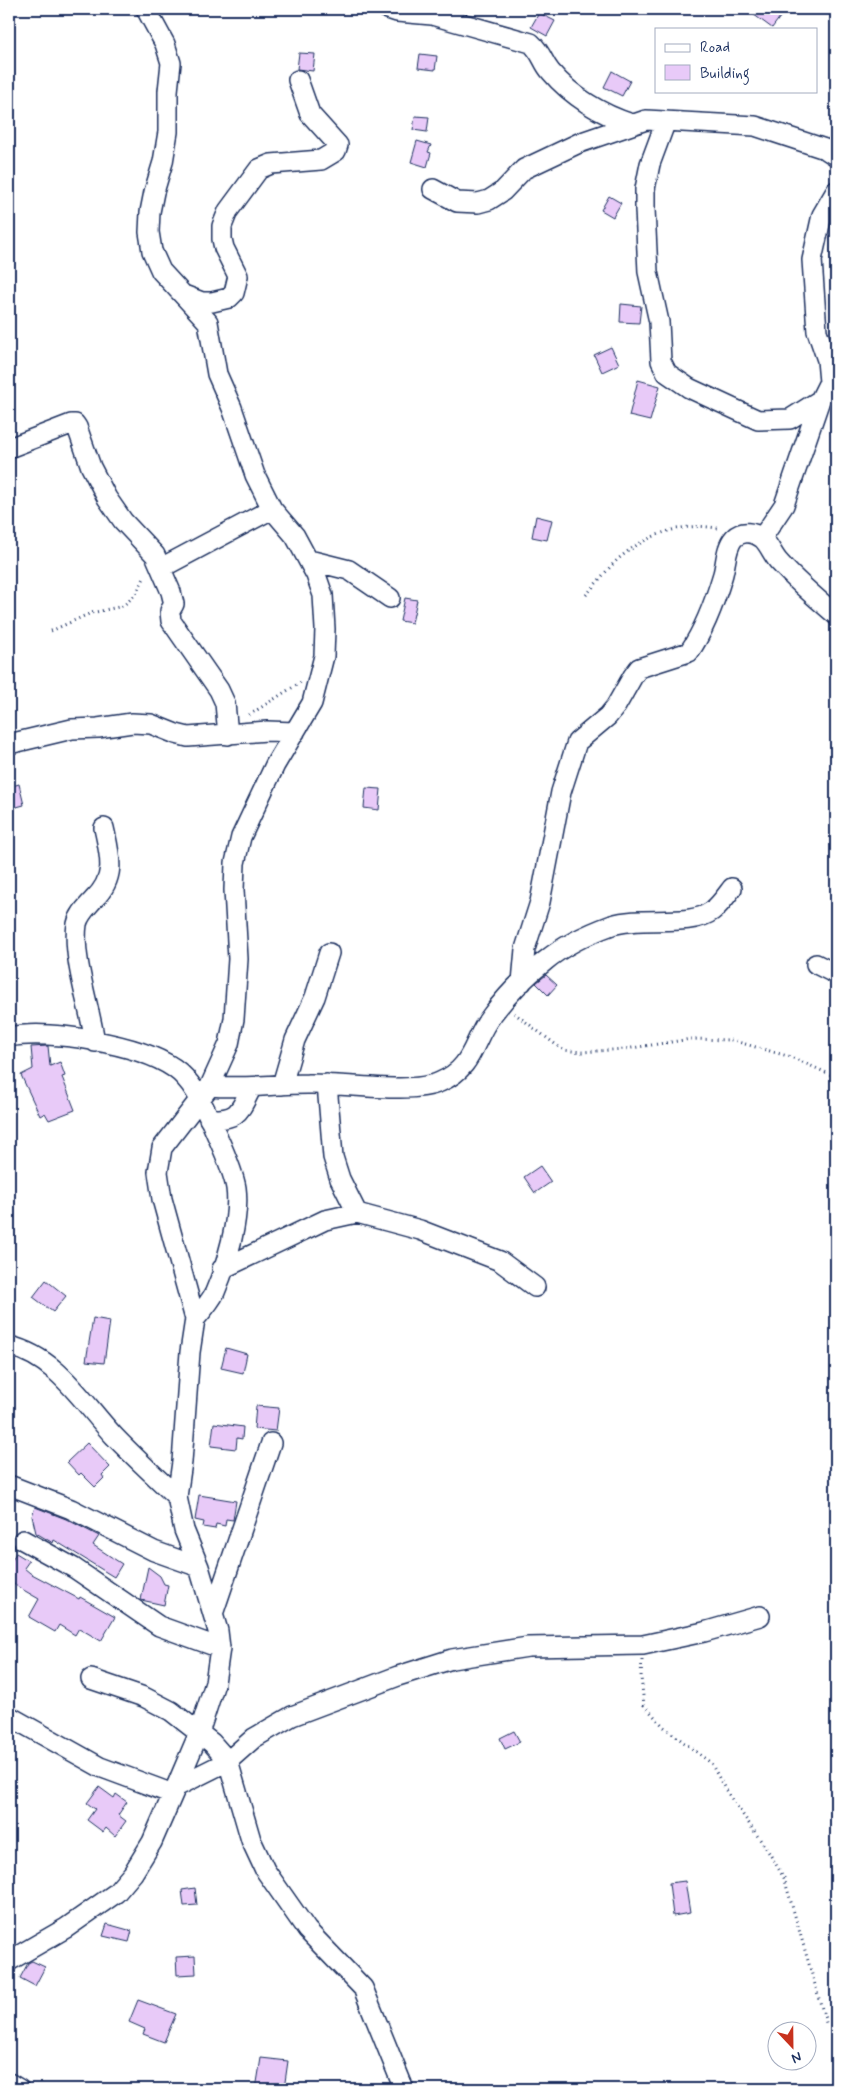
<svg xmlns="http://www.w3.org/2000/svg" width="845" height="2098" font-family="Mynerve,sans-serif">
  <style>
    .building { fill: #e8caf8; stroke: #1b2f5e }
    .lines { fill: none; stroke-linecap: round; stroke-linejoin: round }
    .street-casing { stroke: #1b2f5e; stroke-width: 22 }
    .path { stroke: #1b2f5e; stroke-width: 3; stroke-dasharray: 1 4; stroke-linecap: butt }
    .street { stroke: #fff; stroke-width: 19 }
  </style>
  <rect width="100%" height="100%" fill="#fff"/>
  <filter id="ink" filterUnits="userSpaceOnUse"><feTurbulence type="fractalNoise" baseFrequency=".02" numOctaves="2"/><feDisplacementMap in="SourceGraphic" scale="10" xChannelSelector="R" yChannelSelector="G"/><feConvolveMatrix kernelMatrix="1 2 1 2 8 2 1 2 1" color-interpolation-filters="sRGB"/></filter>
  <g filter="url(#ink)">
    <!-- building -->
    <path class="building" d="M746,9H786L772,28Z
      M539,13L555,21L547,36L531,27Z
      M299,53L315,54L313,71L297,69Z
      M420,54L437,56L435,70L418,68Z
      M612,71L630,81L622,96L604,87Z
      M415,116L429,117L427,132L413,130Z
      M417,141L431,145L428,152L431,153L427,167L411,162Z
      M609,196L621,203L613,217L601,210Z
      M621,304L641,306L639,323L620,322Z
      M611,347L619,364L602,372L594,355Z
      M638,380L660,386L650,421L629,416Z
      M536,516L552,520L547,540L532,537Z
      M405,598L417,600L412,623L400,621Z
      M19,784L24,805L9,809V787Z
      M366,788L381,789L379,810L364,808Z
      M546,975L557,985L548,995L536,983Z
      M48,1046L50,1066L60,1062L65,1076L62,1077L75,1110L49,1120L45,1113L40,1116L21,1075L33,1069L31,1047Z
      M540,1166L551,1182L535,1193L524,1177Z
      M46,1280L66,1296L53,1312L33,1297Z
      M93,1318L110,1321L104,1363L86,1361Z
      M226,1348L247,1354L243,1373L221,1368Z
      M256,1406L279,1408L276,1431L254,1429Z
      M214,1423L243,1427L242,1439L237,1438L236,1449L211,1446Z
      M87,1443L110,1467L102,1475L104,1478L95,1487L81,1473L79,1475L67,1462Z
      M199,1495L236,1501L233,1520L226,1519L225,1526L216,1524L215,1529L203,1527L204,1522L195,1520Z
      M35,1507L66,1519L99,1536L93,1545L122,1564L114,1577L54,1540L53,1543L36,1533L32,1516Z
      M16,1553L29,1561L24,1568L30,1573L79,1599L80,1597L115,1617L101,1641L79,1628L75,1635L59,1625L55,1632L29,1617L39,1599L13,1584L14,1583L9,1580V1565Z
      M148,1567L160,1576L164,1584L168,1585L164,1605L141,1600Z
      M514,1731L520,1742L505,1749L500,1738Z
      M99,1787L114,1798L116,1794L127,1802L118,1815L126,1821L115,1836L106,1828L103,1832L87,1820L95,1809L87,1803Z
      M685,1881L690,1913L673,1916L669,1883Z
      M195,1888L197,1905L184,1906L182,1890Z
      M107,1924L132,1931L129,1942L103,1936Z
      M195,1956L196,1974L177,1975L176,1957Z
      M32,1961L45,1967L35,1986L20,1978L28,1963Z
      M138,2000L176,2014L164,2042L143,2034L145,2029L129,2022Z
      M261,2058L288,2061L284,2089H256Z"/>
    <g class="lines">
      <!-- street casing -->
      <g class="street-casing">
        <path id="street" d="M388,9L397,12L432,15L531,43C543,54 542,62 551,72C571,96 602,115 632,124
          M666,121L650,164L645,189V209L648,272L659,322L661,361L667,373L689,388L758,420L790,419L820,400
          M433,189L457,202L478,203L489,200L503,191L524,169L579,143L646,120L755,126L825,149L836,156
          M184,295L202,302H212L229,298L234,293L238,276L224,248L222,239V226L228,211L259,169L271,164L321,160L336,151L338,145L310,114L298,80
          M9,448L71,424H75L77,427L91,467L107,498L123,521L155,555L171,592L174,604L170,611L171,621L219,690L225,703L228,735
          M762,538L784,505L820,400L829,382L827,360L817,331L812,260L822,215L836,191
          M309,560L349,570L390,598
          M161,568L272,509
          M9,744L72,729L98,728L132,723L151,724L176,734L188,737L267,731L295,732
          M816,964L836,974
          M522,982L525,949L540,902L561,792L577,742L608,716L616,706L633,676L639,668L689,652C705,629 715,601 723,574C726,563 726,547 734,538C742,530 753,532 762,538C769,544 773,556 780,563C797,582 817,599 836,615
          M9,1037C50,1029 139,1044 174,1068C193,1081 203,1105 212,1124C220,1143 233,1169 236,1188C240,1218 227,1264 215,1292C211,1301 202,1311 195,1319
          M95,1042C90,1007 72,958 77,924C79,914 87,907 94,899C117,877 110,856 104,828
          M327,1084L333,1157L340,1179L357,1213
          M282,1085L295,1040L315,997L329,953
          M210,1086C243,1089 275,1084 308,1084C343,1083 411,1095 440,1082C475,1067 472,1040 492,1015C507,995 526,976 545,961C563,946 590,933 612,925C642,915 689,928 712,911C720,905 726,896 732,888
          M209,1119C240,1120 239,1111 252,1087
          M222,1269L325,1220L357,1213L420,1230L500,1261L535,1287
          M9,1346C57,1357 83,1403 114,1436C134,1457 156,1477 177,1497
          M9,1485L71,1509L154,1551L199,1567
          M23,1540L74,1568L159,1626L220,1648
          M213,1614L271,1443
          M91,1679L144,1697L171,1711L212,1743L228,1761L251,1840L265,1870L307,1930L363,1988L404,2089
          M9,1716L100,1767L173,1794
          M176,1787L228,1761L254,1738L292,1716L398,1676L452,1659L528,1647L643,1645L704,1632L760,1616
          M9,1961L66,1928L116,1893L133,1873L152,1842L176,1787L199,1733L215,1683L220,1648L218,1631L199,1567L184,1530L177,1497L182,1462L190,1352L195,1319L162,1199L158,1172L162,1148L210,1086L229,1044L234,1019L238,959L234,890L235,863L241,837L275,765L312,703L324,656L325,629L323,595L316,575L295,536L272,509L255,475L232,408L217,374L208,322L161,271L152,251L149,232L150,212L154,192L163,162L168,132V91L171,63L165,44L146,9
          M9,2083L19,2089"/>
      </g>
      <!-- path -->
      <path class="path" d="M586,595C598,582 609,566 623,555C650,533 687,521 721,529
        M51,631L91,613L123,606L136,594L145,576
        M249,715L301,682
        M514,1013L563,1050L582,1052L625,1049L691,1039L731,1040L791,1057L836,1077
        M642,1660L641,1677L644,1705L664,1727L711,1763L725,1789L768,1851L784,1878L827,2026"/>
      <!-- street -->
      <use href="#street" class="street"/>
    </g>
  </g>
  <!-- margin -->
  <rect width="845" height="2098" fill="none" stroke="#fff" stroke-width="30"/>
  <rect x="15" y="15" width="815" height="2068" fill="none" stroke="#1b2f5e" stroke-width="2" filter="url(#ink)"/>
  <!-- legend -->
  <rect x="655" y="28" width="162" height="65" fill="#ffffff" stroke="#a4acbf"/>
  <rect x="665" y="44" width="25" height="8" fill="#ffffff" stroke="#a4acbf"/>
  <text x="700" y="52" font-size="15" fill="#1b2f5e">Road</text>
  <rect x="665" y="65" width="25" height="15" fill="#e8caf8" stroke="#a4acbf"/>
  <text x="700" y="78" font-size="15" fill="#1b2f5e">Building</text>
  <!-- north arrow -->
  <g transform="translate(792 2046) rotate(158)"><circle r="24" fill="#ffffff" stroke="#a4acbf"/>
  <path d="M0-4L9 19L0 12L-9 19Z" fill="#c8321e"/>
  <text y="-8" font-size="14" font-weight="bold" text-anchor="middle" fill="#1b2f5e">N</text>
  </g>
</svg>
